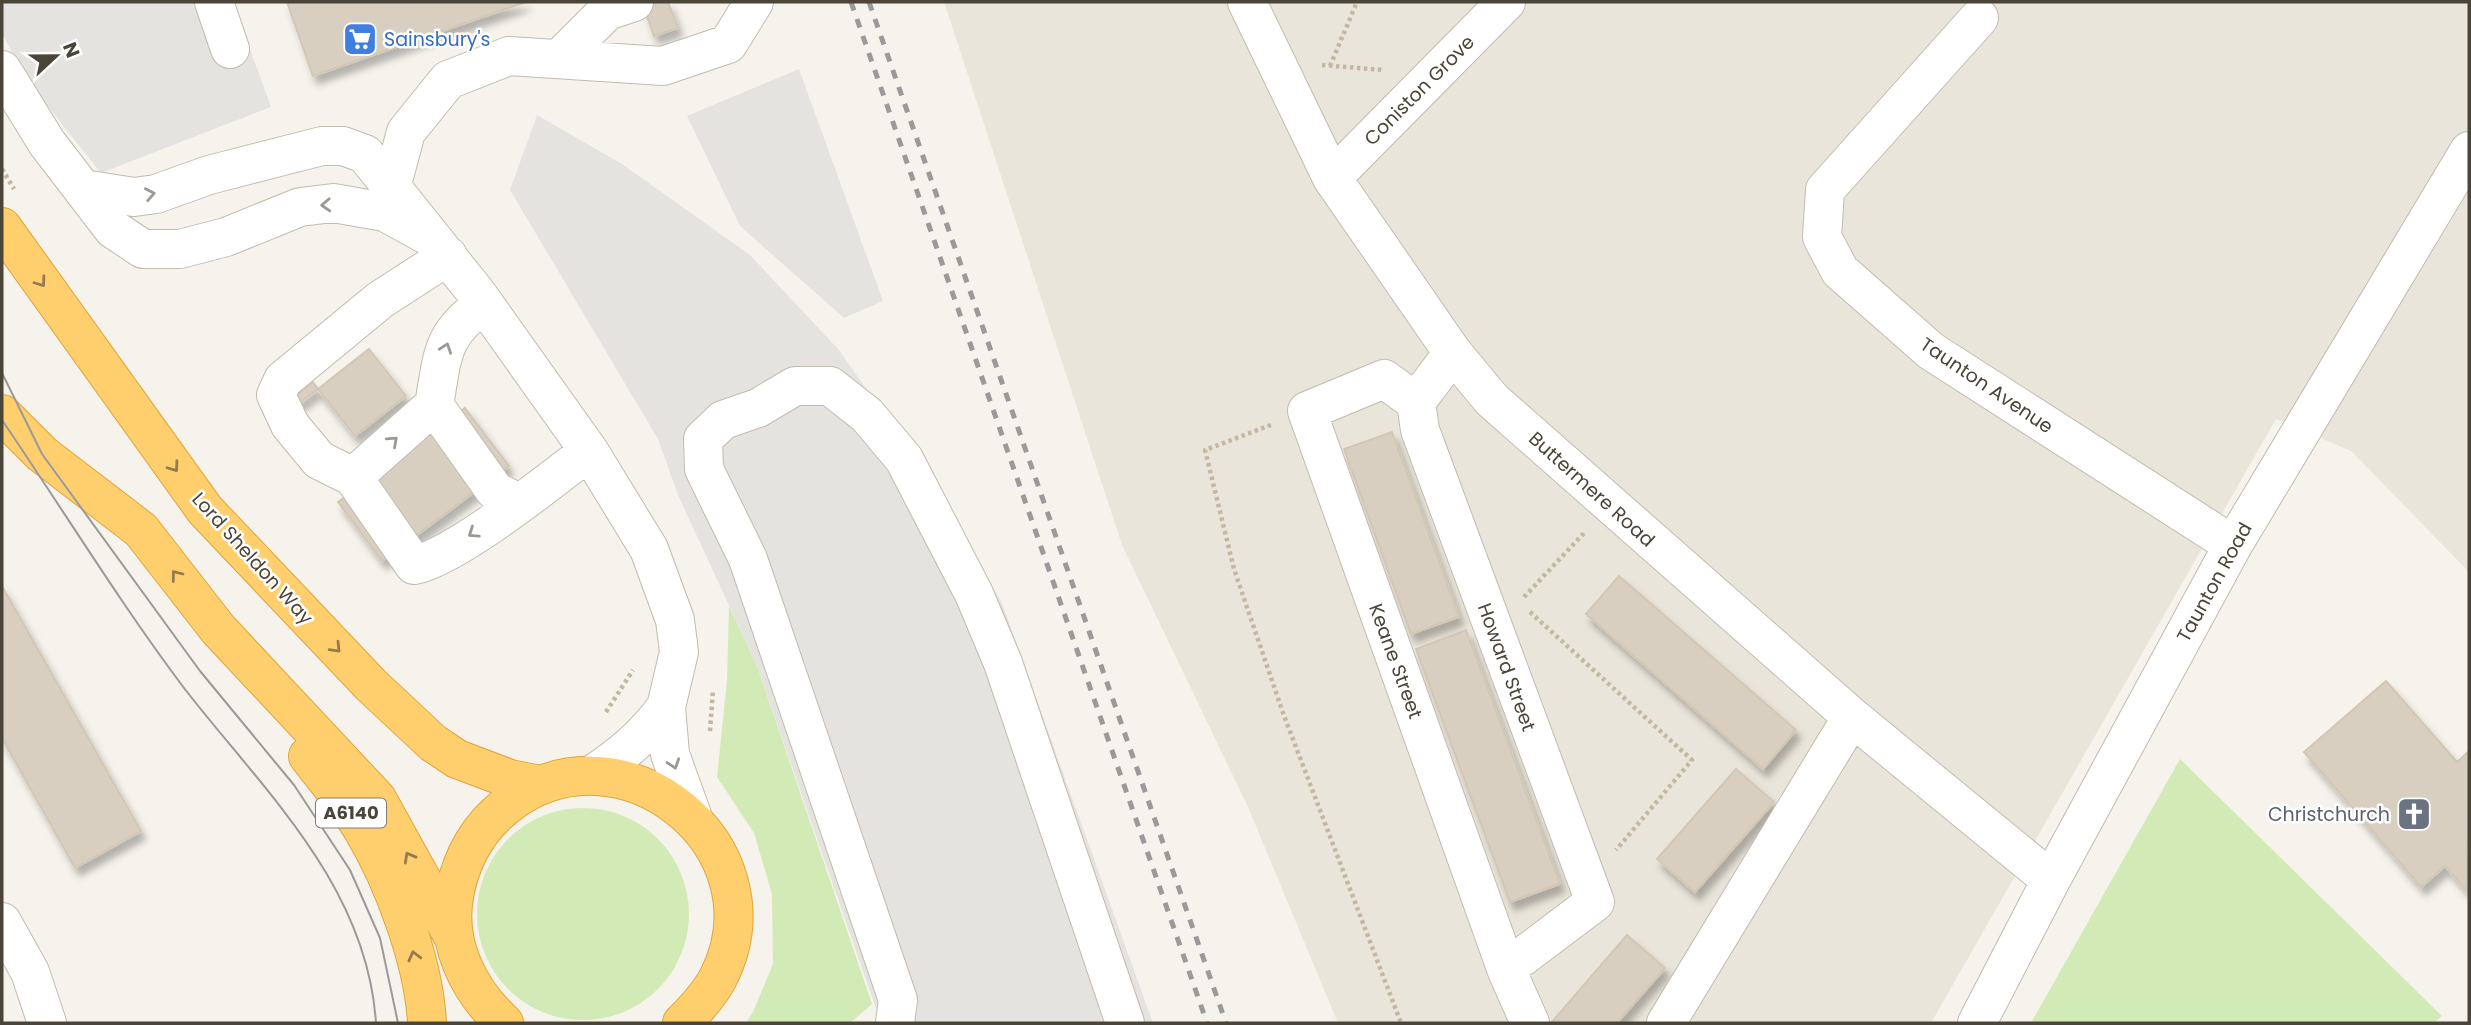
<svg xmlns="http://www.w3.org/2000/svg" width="2471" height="1025" font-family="Poppins,sans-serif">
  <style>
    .residential { fill: #eae5da }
    .green { fill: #d2eab5 }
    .parking { fill: #e5e3e0 }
    .building { fill: #d8cfc1; stroke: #d3c7b4; stroke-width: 2; filter: url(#shadow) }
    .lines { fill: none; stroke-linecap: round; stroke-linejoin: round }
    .minor-casing { stroke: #c2bbae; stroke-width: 40 }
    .highway-casing { stroke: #e0a43c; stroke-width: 40 }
    .path { stroke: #c4b79f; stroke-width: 4.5; stroke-dasharray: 3.5 3.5; stroke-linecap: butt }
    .minor { stroke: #fff; stroke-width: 38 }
    .highway { stroke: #ffcf6e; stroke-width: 38 }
    .tram { stroke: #9a9a9a; stroke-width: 2 }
    .rail { stroke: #9a9a9a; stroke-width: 5; stroke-dasharray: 9 9; stroke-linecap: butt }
    .oneway { stroke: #9c9892 }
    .oneway2 { stroke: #937c4e }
    .labels { text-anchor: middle; stroke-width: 5; stroke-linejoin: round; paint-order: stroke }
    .shield { fill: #fff; stroke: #817c74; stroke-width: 2 }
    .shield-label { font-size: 18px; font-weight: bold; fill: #4b4439 }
    .shop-label { font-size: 19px; fill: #366cbe; stroke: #fff; text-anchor: start }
    .street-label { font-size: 19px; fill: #4b4439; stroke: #fff }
    .worship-label { font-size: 19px; fill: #5b616d; stroke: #fff; text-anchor: end }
  </style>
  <defs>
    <filter id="shadow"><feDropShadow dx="4.5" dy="8" stdDeviation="3.5" flood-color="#0004"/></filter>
  </defs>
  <rect width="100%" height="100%" fill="#f6f3ec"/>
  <!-- residential -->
  <path class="residential" d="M944,2H2469V572L2351,451L2276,419L1931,1023H1338L1248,807L1122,545Z"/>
  <!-- green -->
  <path class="green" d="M729,606L757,666L872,1004L850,1023H746L753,1012L773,964L772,894L754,833L717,777L727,681Z
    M2180,759L2442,1016L2434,1023H2031Z
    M477 914a106 106 0 1 1 212 0a106 106 0 1 1-212 0Z"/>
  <!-- parking -->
  <path class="parking" d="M2,2H233L271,107L101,173L26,79L2,33Z
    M799,69L883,301L844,318L740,226L687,116Z
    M537,115L622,164L750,255L839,350L935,487L1002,603L1153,1023H881L757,666L678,495L658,439L510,190Z"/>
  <!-- building -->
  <path class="building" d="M287,2H526L313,76Z
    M642,2H668L678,28L654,36Z
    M369,349L406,396L355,436L318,389Z
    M313,382L318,389L298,404L293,398Z
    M465,408L509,466L382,561L338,502Z
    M1392,432L1459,617L1411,634L1344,449Z
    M1619,576L1796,730L1763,769L1586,614Z
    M2,586L141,831L75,868L2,738Z
    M1466,630L1560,884L1510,902L1416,649Z
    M2386,681L2457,762L2469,751L2467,891L2445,866L2421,887L2304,752Z
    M1736,769L1774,802L1695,892L1657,859Z
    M1627,935L1665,968L1617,1023H1551Z"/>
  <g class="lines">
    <!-- minor casing -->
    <g class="minor-casing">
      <path id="minor" d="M214,2L230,49
        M1247,2L1332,178L1453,353L1492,400L1852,717L2051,880
        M1979,18L1825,190L1822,237L1840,271L1931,351L2233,545
        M560,58L607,11L634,2
        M2,70L47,143L113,229L143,249H180L226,237L300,207L333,203L385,212L425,234
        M1332,178L1506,2
        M83,189L134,197L156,194L209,175L322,146H343L365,154L478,295L589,451L649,549L675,620L679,652L666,707L670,754L693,818
        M387,203L406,132L448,80L509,56L663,66L728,44L754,2
        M484,304C440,335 443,355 434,405L495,491L519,503
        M1453,353L1416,402L1420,430L1595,902L1522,957
        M1416,402L1384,379L1307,411L1507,971L1530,1023
        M434,405L353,477L414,565C454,558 553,479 589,451
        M353,477L319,460L290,425L276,395L283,380L380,300L448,256
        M592,775C622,755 645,736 666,707
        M2,922L30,972L47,1023
        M895,1023L898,1000L748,559L704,469L703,439L723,420L758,408L795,386H830L867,415L904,459L974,594L1003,663L1125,1023
        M1666,1023L1852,717
        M1977,1023L2051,880L2233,545L2469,151"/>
    </g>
    <!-- highway casing -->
    <g class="highway-casing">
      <path id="highway" d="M2,227L205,510L371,685L433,743L457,759L510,779L540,785
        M2,414L42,454L141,530L218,629L377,799L454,938
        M308,756C326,780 348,804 363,830C394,882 424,963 427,1023
        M504,1023C468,990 444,942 455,891C462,857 478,828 506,806C620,715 785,847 718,978C709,995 696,1009 682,1023"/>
    </g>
    <!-- path -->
    <path class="path" d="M1322,65L1383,70
      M1330,66L1357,2
      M2,169L14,189
      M1271,425L1205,450L1234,569L1283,713L1401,1023
      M1524,597L1585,532
      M1530,612L1692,760L1616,850
      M606,712L633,670
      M710,731L713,690"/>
    <!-- minor -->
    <use href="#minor" class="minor"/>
    <!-- highway -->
    <use href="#highway" class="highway"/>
    <!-- tram -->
    <path class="tram" d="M2,373L42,454L200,671L294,785L350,870L380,938L398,1023
      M2,420C62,508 120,603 184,688C263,790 367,885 376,1023"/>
    <!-- rail -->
    <path class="rail" d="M851,2L1207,1023
      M869,2L1226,1023"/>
  </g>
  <!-- one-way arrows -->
  <defs><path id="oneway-chevron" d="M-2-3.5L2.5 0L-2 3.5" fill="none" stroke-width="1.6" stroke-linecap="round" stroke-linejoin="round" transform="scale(1.75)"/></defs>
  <g class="oneway">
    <use href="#oneway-chevron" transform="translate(150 194) rotate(-11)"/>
    <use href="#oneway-chevron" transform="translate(326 205) rotate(177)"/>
    <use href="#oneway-chevron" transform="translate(446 348) rotate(-71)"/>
    <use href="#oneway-chevron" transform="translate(393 441) rotate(-42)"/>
    <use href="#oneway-chevron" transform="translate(473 533) rotate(146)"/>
    <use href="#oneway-chevron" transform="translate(674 764) rotate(72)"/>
  </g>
  <g class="oneway2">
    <use href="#oneway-chevron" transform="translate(41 282) rotate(54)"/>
    <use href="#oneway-chevron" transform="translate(174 467) rotate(54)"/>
    <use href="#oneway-chevron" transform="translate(176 575) rotate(-128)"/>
    <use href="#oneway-chevron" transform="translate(336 648) rotate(46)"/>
    <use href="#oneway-chevron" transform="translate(409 857) rotate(-119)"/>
    <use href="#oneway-chevron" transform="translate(414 956) rotate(-104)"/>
  </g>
  <!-- icons -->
  <defs>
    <g id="supermarket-square" transform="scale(1.75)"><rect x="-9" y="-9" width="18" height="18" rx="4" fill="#3f7fe0" stroke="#fff"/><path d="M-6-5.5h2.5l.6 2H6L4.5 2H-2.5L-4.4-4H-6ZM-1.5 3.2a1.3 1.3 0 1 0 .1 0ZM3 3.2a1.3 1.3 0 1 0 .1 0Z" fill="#fff"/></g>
    <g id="church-square" transform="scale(1.75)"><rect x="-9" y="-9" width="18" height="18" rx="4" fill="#6b7280" stroke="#fff"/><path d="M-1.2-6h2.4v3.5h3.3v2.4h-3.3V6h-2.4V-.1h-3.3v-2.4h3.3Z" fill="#fff"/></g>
  </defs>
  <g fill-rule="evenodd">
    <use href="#supermarket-square" x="360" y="39"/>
    <use href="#church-square" x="2414" y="814"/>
  </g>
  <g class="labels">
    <!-- shield labels -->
    <rect class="shield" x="316" y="798.5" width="70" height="29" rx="5"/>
    <g class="shield-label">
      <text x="351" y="819">A6140</text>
    </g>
    <!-- shop labels -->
    <g class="shop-label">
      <text x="384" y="46">Sainsbury's</text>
    </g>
    <!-- street labels -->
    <g class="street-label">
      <text transform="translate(1419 90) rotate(-45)" y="7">Coniston Grove</text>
      <text transform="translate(1987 385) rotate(34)" y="7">Taunton Avenue</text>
      <text transform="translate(1592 489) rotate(42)" y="7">Buttermere Road</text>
      <text transform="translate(253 558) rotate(48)" y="7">Lord Sheldon Way</text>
      <text transform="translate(2214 582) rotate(-61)" y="7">Taunton Road</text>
      <text transform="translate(1396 661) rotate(70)" y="7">Keane Street</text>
      <text transform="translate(1507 667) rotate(70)" y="7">Howard Street</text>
    </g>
    <!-- worship labels -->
    <g class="worship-label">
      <text x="2390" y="821">Christchurch</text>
    </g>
  </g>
  <!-- border -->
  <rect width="2471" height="1025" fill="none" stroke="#4b4439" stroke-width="7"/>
  <!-- north arrow -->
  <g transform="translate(56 56) rotate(68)" stroke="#ffffff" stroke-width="5" paint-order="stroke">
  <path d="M0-5L12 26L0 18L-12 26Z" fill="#4b4439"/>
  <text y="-10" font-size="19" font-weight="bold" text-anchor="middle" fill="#4b4439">N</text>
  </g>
</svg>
